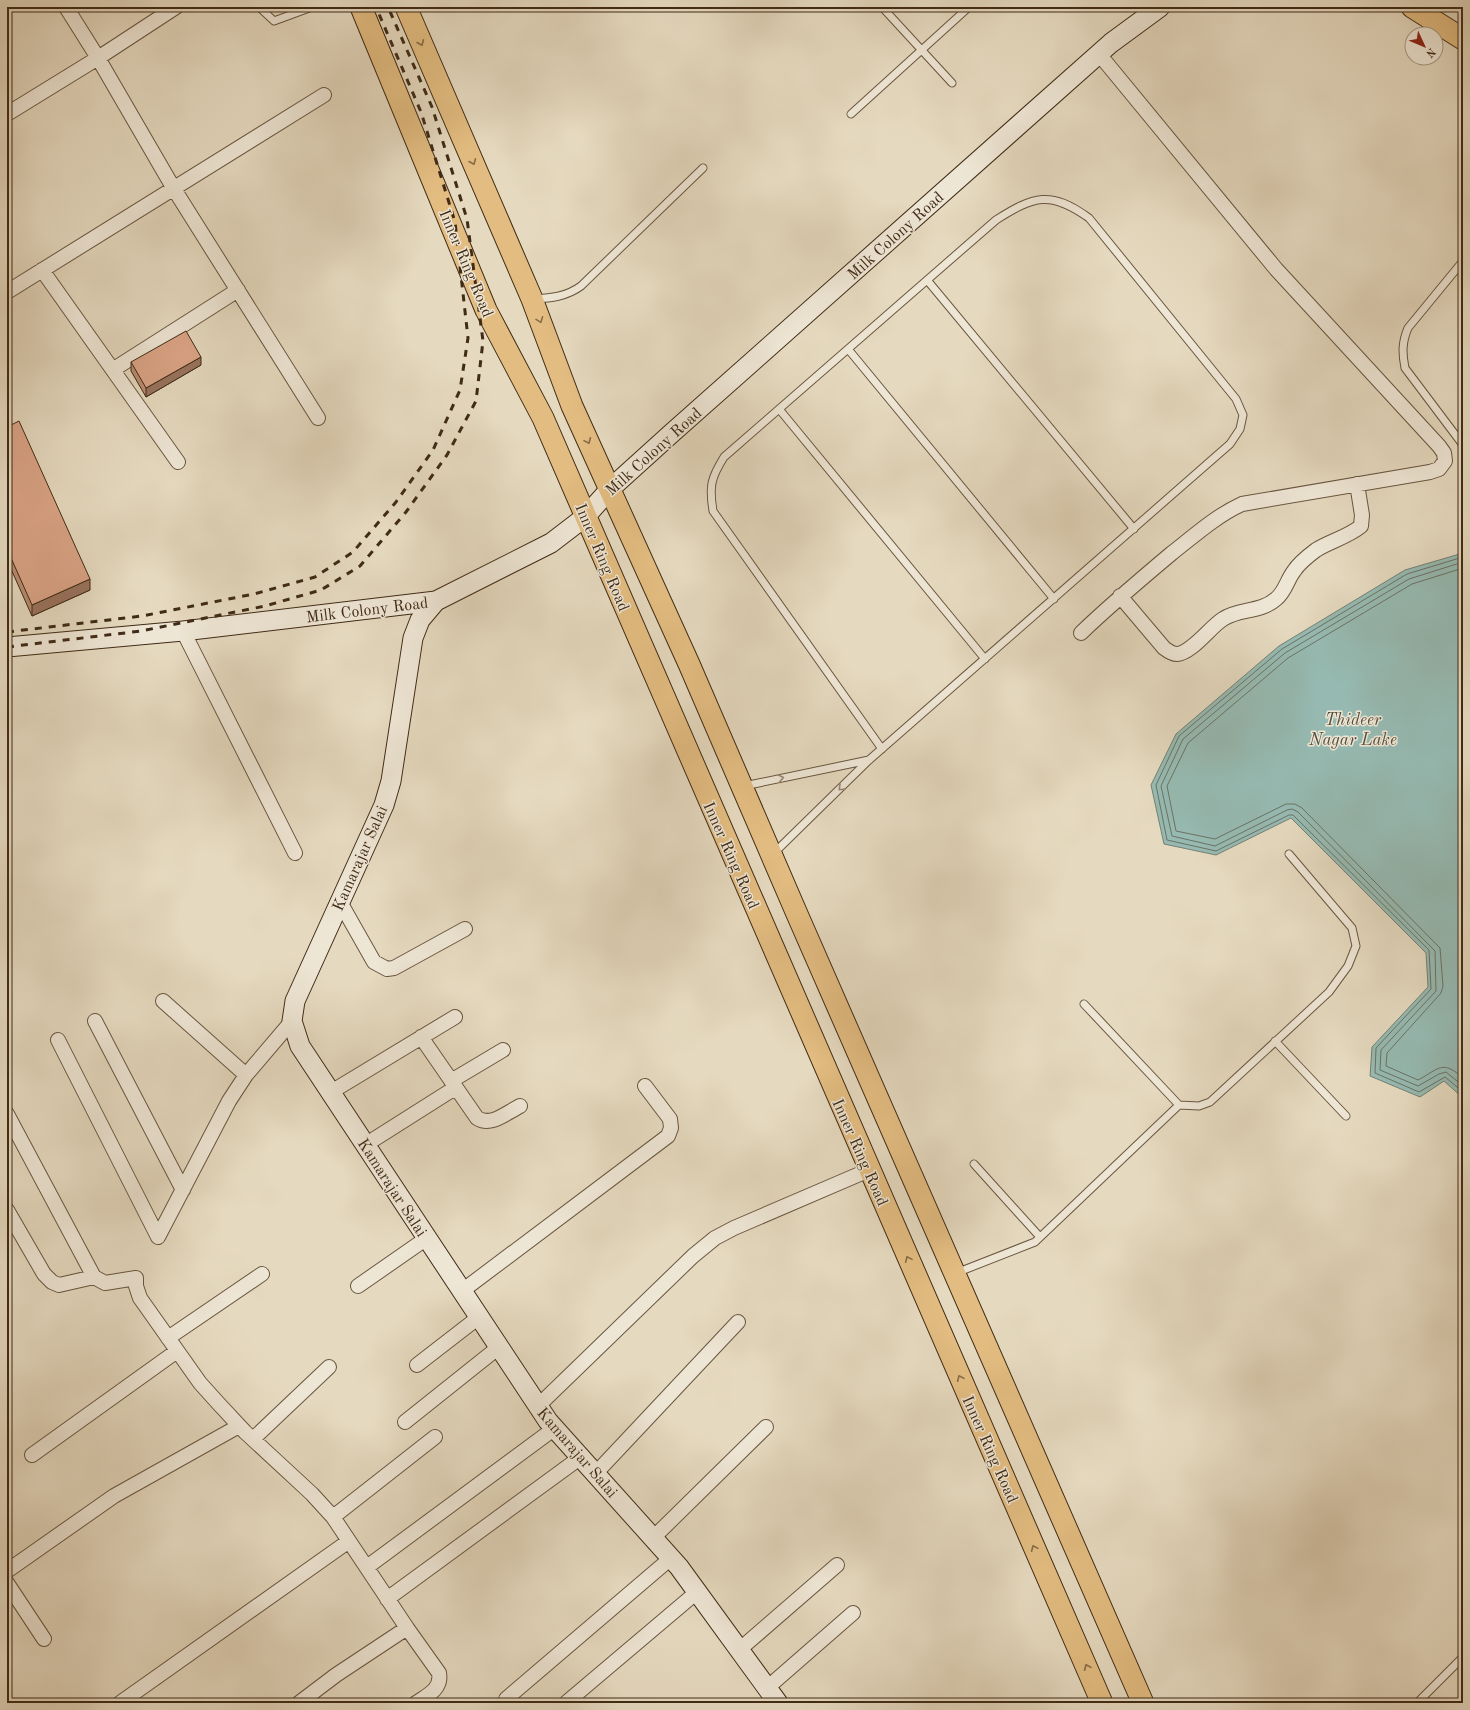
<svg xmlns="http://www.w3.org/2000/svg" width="1470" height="1710" font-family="'Old Standard TT',serif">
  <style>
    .water { fill: #96bab2; stroke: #748174 }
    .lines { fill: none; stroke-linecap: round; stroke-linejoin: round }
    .shore { stroke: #6b7264; stroke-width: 1 }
    .lane-casing { stroke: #695640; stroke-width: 9 }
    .street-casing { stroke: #695640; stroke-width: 16 }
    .secondary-casing { stroke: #402b16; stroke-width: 21 }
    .primary-casing { stroke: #402b16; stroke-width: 23 }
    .lane { stroke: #eee6d5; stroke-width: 7 }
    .street { stroke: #eee6d5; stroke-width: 14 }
    .secondary { stroke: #eee6d5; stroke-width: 19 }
    .primary { stroke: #e2bc80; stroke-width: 21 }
    .rail { stroke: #402b16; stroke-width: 3; stroke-dasharray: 7 7; stroke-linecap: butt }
    .wall { fill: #bb8d73; stroke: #402b16 }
    .shaded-wall { fill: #99735e; stroke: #402b16 }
    .building { fill: #daa486; stroke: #402b16 }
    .oneway { stroke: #896c46 }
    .oneway2 { stroke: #978876 }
    .labels { text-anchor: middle; stroke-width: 3; stroke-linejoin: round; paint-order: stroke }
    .street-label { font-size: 16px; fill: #402b16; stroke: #eee6d5 }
    .water-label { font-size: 17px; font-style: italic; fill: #564f3d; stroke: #eee6d5 }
  </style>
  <rect width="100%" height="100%" fill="#e5d9bf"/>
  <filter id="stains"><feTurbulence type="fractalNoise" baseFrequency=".005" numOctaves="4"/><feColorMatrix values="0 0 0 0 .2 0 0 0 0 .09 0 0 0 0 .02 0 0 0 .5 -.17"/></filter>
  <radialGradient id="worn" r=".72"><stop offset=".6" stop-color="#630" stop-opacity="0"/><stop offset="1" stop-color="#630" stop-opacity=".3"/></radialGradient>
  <!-- water -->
  <path class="water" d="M1463,553V1098L1444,1081L1420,1097L1370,1076L1372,1047L1428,987L1426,953L1291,818L1216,855L1164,844L1151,785L1176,734L1279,646L1405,570Z"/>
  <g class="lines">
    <!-- shore -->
    <path class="shore" d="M1463,557L1407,574L1282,649L1179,736L1156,785L1167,840L1216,851L1289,815H1293L1429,950L1431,989L1376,1048L1375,1073L1419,1092L1445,1077L1463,1092
      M1463,562L1409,579L1285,653L1183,739L1161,786L1172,836L1215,846L1287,810L1292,809L1298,812L1435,951L1436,991L1381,1050L1380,1070L1418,1086L1439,1074L1446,1072L1463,1086
      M1463,568L1412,584L1288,658L1188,743L1167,786L1176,831L1215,839L1286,804H1295L1302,808L1440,948L1443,986L1441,993L1387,1053L1386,1066L1418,1080C1439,1069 1442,1059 1463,1078"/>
    <!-- lane casing -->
    <g class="lane-casing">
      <path id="lane" d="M259,7L274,21L312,7
        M882,7L952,83
        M851,114L969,7
        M1463,261L1408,328C1402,342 1402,353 1405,368L1463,445
        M927,280L1134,529
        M533,299C551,298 566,297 581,286L703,168
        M848,349L1054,599
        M779,409L985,659
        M744,786L869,760
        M773,854L869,760L1230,444L1240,429L1243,415L1236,399L1089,218C1050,190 1034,196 996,220L724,457C711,478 709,486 713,511L882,749
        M1275,1041L1346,1116
        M1179,1105L1199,1106L1210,1102L1329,992L1348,966L1356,946L1352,928L1289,854
        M974,1164L1040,1237
        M956,1273L1035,1242L1179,1105L1084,1004
        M1417,1703L1463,1657"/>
    </g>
    <!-- street casing -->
    <g class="street-casing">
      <path id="street" d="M66,7L98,58L174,189L318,418
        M7,114L98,58L176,7
        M42,270L178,462
        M7,292L324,95
        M114,369L238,290
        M1120,596L1164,648C1168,651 1172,654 1177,654C1192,653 1210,627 1223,619C1239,608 1260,613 1276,599C1285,592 1287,580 1294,571C1299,563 1308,556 1316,550C1330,541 1348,537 1361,526L1362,515L1357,484
        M183,631L295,853
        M1081,633C1110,605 1141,579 1172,553C1195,535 1216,516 1242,504L1430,472L1439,469L1445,461L1444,453L1439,446L1276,269L1099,54
        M340,902L374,962L387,969L394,968L465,929
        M163,1001L246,1075
        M95,1021L183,1190
        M421,1037L477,1118C491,1127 506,1113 520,1106
        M58,1040L158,1237
        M451,1081L503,1050
        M331,1092L455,1017
        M7,1114L94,1277L105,1283L136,1278V1286L140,1298L200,1383L218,1403L245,1432L312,1494L333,1517L407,1628
        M365,1145L455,1088
        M7,1210L44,1274L52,1282L59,1285L94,1277
        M158,1237L229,1101L246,1075L292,1021
        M358,1286L427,1238
        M462,1291L668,1136L671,1128L670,1119L645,1086
        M168,1338L262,1274
        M417,1365L479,1317
        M538,1406L693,1256L715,1238L734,1228L869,1170
        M405,1422L499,1347
        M253,1439L329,1367
        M32,1455L177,1351
        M595,1474L738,1322
        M333,1517L435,1437
        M653,1538L766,1427
        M367,1567L555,1428
        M7,1571L114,1496L239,1426
        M7,1583L44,1639
        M387,1599L581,1457
        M739,1650L837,1565
        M767,1688L853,1613
        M506,1699L671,1558
        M567,1702L697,1592
        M120,1703L349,1541
        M299,1703L336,1675L407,1628L439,1673C442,1689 428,1695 416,1703"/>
    </g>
    <!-- secondary casing -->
    <g class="secondary-casing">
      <path id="secondary" d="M436,601L420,620L413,638L391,781L384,805L295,1001L292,1021L300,1046L548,1421L679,1567L778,1703
        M7,647L183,631L436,601L551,543L585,517L610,489L673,432L1111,43L1160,7"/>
    </g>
    <!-- primary casing -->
    <g class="primary-casing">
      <path id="primary" d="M361,7L486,310L543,418L1102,1703
        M406,7L532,299L572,406L689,664L797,914L1143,1703
        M1412,7L1463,39"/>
    </g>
    <!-- lane -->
    <use href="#lane" class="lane"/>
    <!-- street -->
    <use href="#street" class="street"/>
    <!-- secondary -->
    <use href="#secondary" class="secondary"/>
    <!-- primary -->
    <use href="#primary" class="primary"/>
    <!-- rail -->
    <path class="rail" d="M7,632L142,616L254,594L315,577L353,552L396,502L433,450L460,390L468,338L455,222L421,112L376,7
      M7,647L141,631L265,606L321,590L360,566L406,512L447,455L476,401L483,341L467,219L432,107L388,7"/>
  </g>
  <!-- wall -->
  <path class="wall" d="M131,362L201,365L146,397L131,371Z
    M7,427L90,590L32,616L7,560Z"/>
  <!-- shaded-wall -->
  <path class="shaded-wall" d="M201,357V365L146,397V388Z
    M90,579V590L32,616V605Z"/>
  <!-- building -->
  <path class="building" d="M186,331L201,357L146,388L131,362Z
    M19,421L90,579L32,605L7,549V427Z"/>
  <!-- one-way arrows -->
  <defs><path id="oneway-chevron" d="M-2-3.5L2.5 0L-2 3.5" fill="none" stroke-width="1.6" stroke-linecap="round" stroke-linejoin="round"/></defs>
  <g class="oneway">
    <use href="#oneway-chevron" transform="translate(421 43) rotate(67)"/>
    <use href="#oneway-chevron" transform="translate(473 162) rotate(67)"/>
    <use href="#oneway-chevron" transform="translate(540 320) rotate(69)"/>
    <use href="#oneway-chevron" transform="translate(588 441) rotate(66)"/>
    <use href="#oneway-chevron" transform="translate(908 1259) rotate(-114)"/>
    <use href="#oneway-chevron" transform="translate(960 1378) rotate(-114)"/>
    <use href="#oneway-chevron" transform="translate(1034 1548) rotate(-114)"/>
    <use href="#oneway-chevron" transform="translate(1087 1667) rotate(-114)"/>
  </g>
  <g class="oneway2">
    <use href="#oneway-chevron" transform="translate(781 778) rotate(-11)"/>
    <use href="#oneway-chevron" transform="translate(841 788) rotate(136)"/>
  </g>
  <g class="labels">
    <!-- street labels -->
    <g class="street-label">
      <text transform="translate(895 235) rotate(-42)" y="6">Milk Colony Road</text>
      <text transform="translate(467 263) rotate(67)" y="6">Inner Ring Road</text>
      <text transform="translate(653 451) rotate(-42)" y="6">Milk Colony Road</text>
      <text transform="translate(603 557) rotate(67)" y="6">Inner Ring Road</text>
      <text transform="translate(367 609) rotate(-7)" y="6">Milk Colony Road</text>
      <text transform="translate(732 855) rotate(66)" y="6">Inner Ring Road</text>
      <text transform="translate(359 858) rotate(-66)" y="6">Kamarajar Salai</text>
      <text transform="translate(861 1152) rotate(66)" y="6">Inner Ring Road</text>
      <text transform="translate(393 1187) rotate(57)" y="6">Kamarajar Salai</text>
      <text transform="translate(991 1449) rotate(66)" y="6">Inner Ring Road</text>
      <text transform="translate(578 1452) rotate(49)" y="6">Kamarajar Salai</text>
    </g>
    <!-- water labels -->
    <g class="water-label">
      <text x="1353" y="725">Thideer<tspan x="1353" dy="20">Nagar Lake</tspan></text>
    </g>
  </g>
  <!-- margin -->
  <rect width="1470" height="1710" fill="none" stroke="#e5d9bf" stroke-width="24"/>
  <rect x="8" y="8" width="1454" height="1694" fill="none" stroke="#402b16" stroke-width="2"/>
  <rect x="12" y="12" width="1446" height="1686" fill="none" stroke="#402b16"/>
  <!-- north arrow -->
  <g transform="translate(1424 46) rotate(134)"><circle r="19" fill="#eee6d5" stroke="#a89b89"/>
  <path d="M0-3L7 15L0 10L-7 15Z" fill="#8f2418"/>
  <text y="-6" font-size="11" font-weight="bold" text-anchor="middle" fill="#402b16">N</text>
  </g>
  <rect width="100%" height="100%" filter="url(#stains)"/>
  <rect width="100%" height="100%" fill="url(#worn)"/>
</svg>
